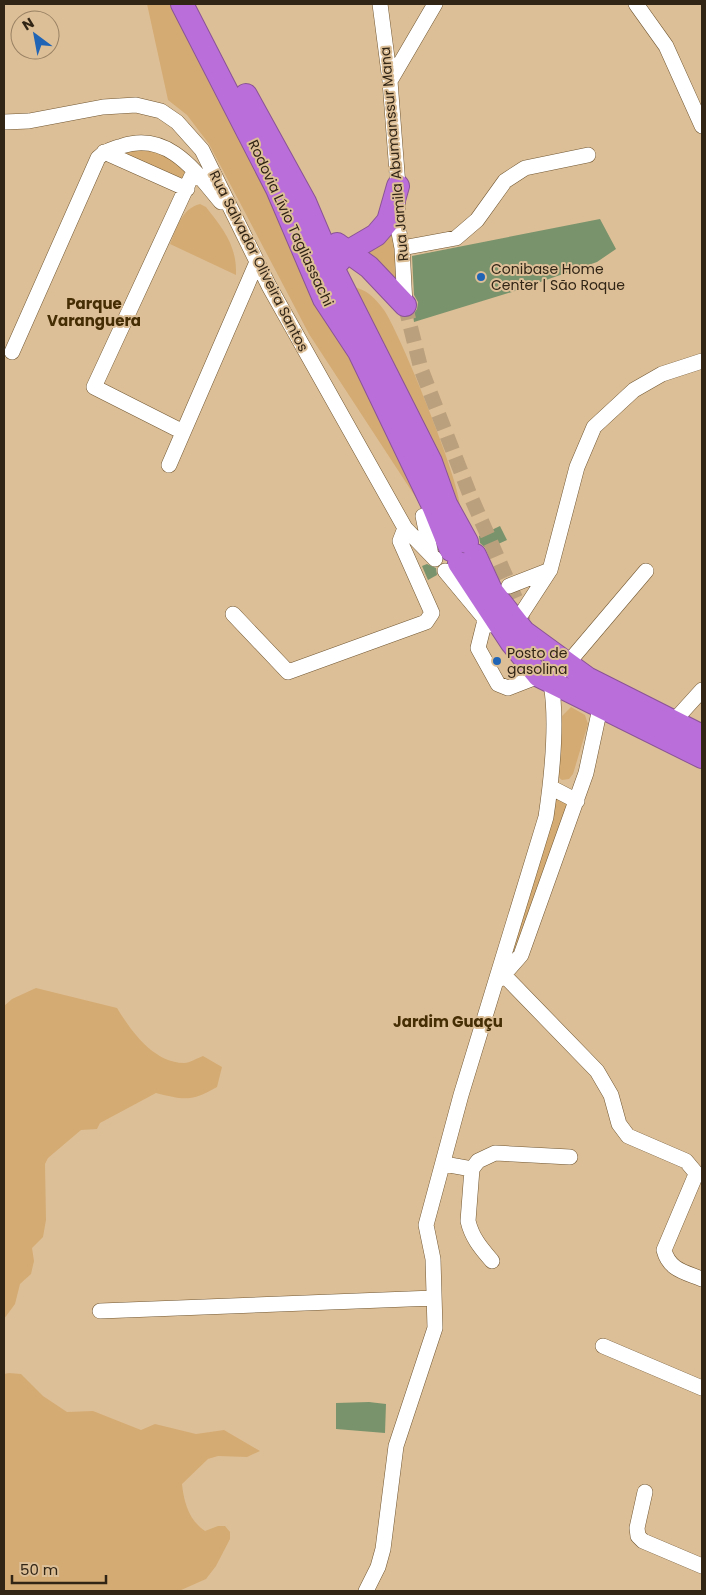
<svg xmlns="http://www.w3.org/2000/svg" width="706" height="1595" font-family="Poppins,sans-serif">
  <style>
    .green { fill: #d4ab73 }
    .building { fill: #79936c }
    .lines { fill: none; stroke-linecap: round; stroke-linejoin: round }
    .minor-tunnel { stroke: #bba07d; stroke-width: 15; stroke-dasharray: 15 8; stroke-linecap: butt }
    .minor-casing { stroke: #715732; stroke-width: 16 }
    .highway-casing { stroke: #8a5495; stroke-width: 24 }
    .minor { stroke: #fff; stroke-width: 15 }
    .highway { stroke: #ba6eda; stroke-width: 22 }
    .poi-dot { fill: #2065b5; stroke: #ddbf97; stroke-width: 2 }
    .labels { text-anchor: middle; stroke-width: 4; stroke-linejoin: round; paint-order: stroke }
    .street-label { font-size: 14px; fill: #312516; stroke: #ddbf97 }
    .poi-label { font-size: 14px; fill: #312516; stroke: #ddbf97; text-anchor: start }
    .neighbourhood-label { font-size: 15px; font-weight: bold; fill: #452d04; stroke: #ddbf97 }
  </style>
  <rect width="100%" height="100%" fill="#ddbf97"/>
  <!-- green -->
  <path class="green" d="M147,4H173L426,496L422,507L309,334L209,144L187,115L168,100Z
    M141,145L179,159L188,175L184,184L112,152Z
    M200,204L206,207C223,229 237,245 236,275L170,244C177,228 181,209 200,204Z
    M393,223L398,288L362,252Z
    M351,287C366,288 376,299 384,310C399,331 465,492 460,511Z
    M571,707L585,715L588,724L573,774L569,779L562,780L558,777V771L562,716Z
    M555,796L571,802L515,951L512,950Z
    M36,988L117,1008C131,1031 154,1063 184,1063C190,1063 197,1058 203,1056L222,1067L217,1087C191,1102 184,1100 156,1093L100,1123L97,1129L81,1130L48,1158L45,1164L46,1220L43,1237L32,1248L34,1261L31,1274L20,1284L15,1304L4,1319V1006L12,999Z
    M9,1373L21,1374L43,1396L67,1412L93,1411L141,1430L155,1424L196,1434L224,1430L260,1451L247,1457L218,1456L208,1459L182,1484C184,1503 189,1520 205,1531L218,1526H225L230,1532V1539L216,1566L206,1579L179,1591H4V1374Z"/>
  <!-- building -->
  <path class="building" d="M600,219L616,249L597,262L512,292L414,322L413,315L417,309L418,302L414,295L412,256Z
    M500,526L507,540L487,549L480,543L479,536Z
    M427,564L436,568L437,575L428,580L422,566Z
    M369,1402L386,1404L385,1433L336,1429V1403Z"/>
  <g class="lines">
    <!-- minor-tunnel -->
    <path class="minor-tunnel" d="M405,305L421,369L470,495L522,613L523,623"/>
    <!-- minor casing -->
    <g class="minor-casing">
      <path id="minor" d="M380,4L390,81L398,186L397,222L402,248L405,305
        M636,4L666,46L702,126
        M390,81L435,4
        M4,122L29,121L103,107L136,105L161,111L177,122L202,150L269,286L405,528L435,559
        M104,152L187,189
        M402,248L456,238L477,220L505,181L525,168L588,155
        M12,352L98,158C105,151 113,149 122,146C168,131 195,171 221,202
        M183,432L94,387L194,171
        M169,465L257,262
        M423,516L431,555
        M445,571L490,625
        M509,586L550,570
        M522,613L550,570L577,467L594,427L634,390L662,374L702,361
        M233,614L288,672L426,622L432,613L400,541L405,528
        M485,620L478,648L498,684L508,688L539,676
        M673,722L702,690
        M550,787L577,801
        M500,971L597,1071L611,1095L619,1124L628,1136L686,1161L696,1173L694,1179L664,1250C669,1270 685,1272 702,1279
        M500,979L521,955L586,773L600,708L605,699
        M444,1164L472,1169L468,1221C472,1238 481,1248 492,1261
        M472,1169L478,1161L495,1153L570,1157
        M100,1311L434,1298
        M603,1346L702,1388
        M645,1492L637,1528L638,1536L643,1541L702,1566
        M366,1591L378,1567L383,1549L396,1446L435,1328L433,1259L426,1225L461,1095L546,817C552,776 558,724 551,683L646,571"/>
    </g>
    <!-- highway casing -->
    <g class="highway-casing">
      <path id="highway" d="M182,4L277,189L324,299L359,352L434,508L451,550
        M246,95L305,202L333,268L431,462L446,504L467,542
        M337,244L369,267L405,305
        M325,277L347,252L376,235L388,221L398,186
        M475,555L491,590L524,632L587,678L702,736
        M459,563L511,642L539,676L702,757"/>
    </g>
    <!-- minor -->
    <use href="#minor" class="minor"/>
    <!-- highway -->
    <use href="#highway" class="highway"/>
  </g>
  <!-- markers -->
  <g class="poi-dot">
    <circle cx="481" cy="277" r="5"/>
    <circle cx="497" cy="661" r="5"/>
  </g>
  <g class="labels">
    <!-- street labels -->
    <g class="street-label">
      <text transform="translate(394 154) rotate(-95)" y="5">Rua Jamila Abumanssur Mana</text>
      <text transform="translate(291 223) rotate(65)" y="5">Rodovia Lívio Tagliassachi</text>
      <text transform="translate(259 261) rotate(63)" y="5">Rua Salvador Oliveira Santos</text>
    </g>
    <!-- poi labels -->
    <g class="poi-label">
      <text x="491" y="274">Conibase Home<tspan x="491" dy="16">Center | São Roque</tspan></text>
      <text x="507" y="658">Posto de<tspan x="507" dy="16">gasolina</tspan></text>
    </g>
    <!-- neighbourhood labels -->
    <g class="neighbourhood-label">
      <text x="94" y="309">Parque<tspan x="94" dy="17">Varanguera</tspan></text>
      <text x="448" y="1027">Jardim Guaçu</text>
    </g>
  </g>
  <!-- border -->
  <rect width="706" height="1595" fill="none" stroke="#312516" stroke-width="10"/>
  <!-- north arrow -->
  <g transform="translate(35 35) rotate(328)"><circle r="24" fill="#ddbf97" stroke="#988163"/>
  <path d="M0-4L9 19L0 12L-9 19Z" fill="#2065b5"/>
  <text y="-8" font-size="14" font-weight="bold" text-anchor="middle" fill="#312516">N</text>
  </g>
  <!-- scale -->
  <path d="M12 1575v8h94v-8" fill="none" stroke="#312516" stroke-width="2.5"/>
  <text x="20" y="1575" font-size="15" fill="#312516" stroke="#ddbf97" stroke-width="4" paint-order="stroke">50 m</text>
</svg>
